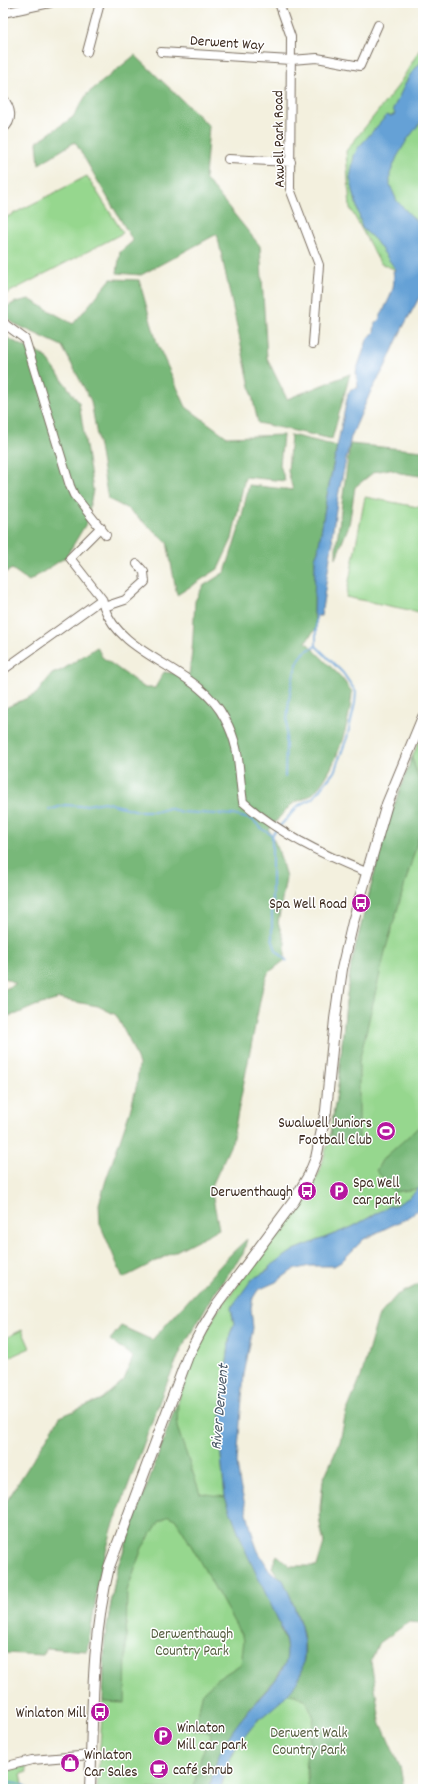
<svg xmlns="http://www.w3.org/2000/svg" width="426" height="1792" font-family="Dekko,sans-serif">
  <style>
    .green { fill: #96d78e; stroke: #688056 }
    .forest { fill: #78b879; stroke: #5a714c }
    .water { fill: #65a1d6; stroke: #50667a }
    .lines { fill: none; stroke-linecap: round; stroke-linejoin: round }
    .stream { stroke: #65a1d6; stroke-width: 2 }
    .minor-casing { stroke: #7b6f61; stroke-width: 10 }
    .major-casing { stroke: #7b6f61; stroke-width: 12 }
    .minor { stroke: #fff; stroke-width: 8 }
    .major { stroke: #fff; stroke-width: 10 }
    .labels { text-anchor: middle; stroke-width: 3; stroke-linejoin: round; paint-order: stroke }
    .street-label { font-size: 15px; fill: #3b2a1e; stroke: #fff }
    .poi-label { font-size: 15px; fill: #3b2a1e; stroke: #fff; text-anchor: end }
    .park-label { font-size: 15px; fill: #565e40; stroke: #fff }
    .water-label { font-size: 16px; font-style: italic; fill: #4c5a68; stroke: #fff }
  </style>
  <rect width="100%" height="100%" fill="#fff"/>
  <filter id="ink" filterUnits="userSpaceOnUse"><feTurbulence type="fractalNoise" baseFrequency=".025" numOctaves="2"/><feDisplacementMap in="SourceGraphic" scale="8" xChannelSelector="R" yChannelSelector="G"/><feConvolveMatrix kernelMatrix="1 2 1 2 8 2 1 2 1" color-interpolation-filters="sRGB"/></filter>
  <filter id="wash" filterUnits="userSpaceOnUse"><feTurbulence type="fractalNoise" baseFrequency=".012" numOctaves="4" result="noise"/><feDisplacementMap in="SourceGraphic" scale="16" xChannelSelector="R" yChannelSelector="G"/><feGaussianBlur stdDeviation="0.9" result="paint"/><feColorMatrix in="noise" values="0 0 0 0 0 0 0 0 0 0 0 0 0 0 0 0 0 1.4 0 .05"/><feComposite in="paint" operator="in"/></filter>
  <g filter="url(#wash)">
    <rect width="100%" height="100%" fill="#f3f0de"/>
    <!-- green -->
    <path class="green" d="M423,44V282L380,263L350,208L346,151L398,86Z
      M87,176L123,233L6,294L3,288V219Z
      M365,497L423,508V590L419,612L346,597Z
      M423,733V1184C413,1194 404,1204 390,1206L352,1227L294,1250L261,1275L231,1308L234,1324L230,1334L219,1436L225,1497L279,1622L212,1778L210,1789H97L103,1702L105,1638L117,1569L196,1352L217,1312L280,1230L305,1200L316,1180L321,1168L330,1134L338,1087L346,1003L351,965L386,827L412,757Z
      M22,1330L30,1348L3,1360V1339Z
      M346,1413L387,1441L361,1789H221L229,1760L240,1741L256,1722L287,1694L332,1583L320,1523V1506L323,1481L340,1442Z
      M26,1766L27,1772L21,1774L24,1789H3V1772Z"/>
    <!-- forest -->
    <path class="forest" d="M135,55L209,126L205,178L260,246L267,358L287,399L350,374L332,439L258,423L217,234L141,275L117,273L120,252L133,241L75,142L39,164L37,142L73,117L87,94Z
      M111,279L139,280L157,343L186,407L227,437L283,435L280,465L285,481L245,477L232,539L218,569L177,595L167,542L128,509L108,499L91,401L62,346L13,323L7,317L4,308L16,302L29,299L73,324Z
      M3,336L46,357L79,403L93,490L87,522L66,557L29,581L12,569L3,574Z
      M291,435L337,446L327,495L318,551L315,558L314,614L316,628L306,642L341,677L352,692C350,722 335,775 311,795C305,800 296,800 291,805C283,812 276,822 269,830L278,849L286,877L278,923L285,942V960L268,973L263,986L232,1142L211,1188L219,1229L123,1278L100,1224L99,1204L106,1180L130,1111L137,1084L139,1064L129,1039L116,1015L98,1006L59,999L35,1006L17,1014L3,1017V990L16,984L3,977V889L7,878L3,874V709L36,694L52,674L62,670L97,647L102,657L145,688H155L164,672L189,675L192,652L195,601L203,586L225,572L239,529L249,485L293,490L288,471Z
      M350,444L423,451V471L420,476L400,473L389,469L374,472L355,487L349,525L336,558V548Z
      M412,757L423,793V833H420L386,948L359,1062V1146L330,1134L338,1087L346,1003L351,965L386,828Z
      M423,1123V1184L418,1189L394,1192L387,1182L376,1171L382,1160Z
      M247,1239L243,1254L215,1292L182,1348L163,1392L112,1529L100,1575L87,1651L47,1648L43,1655L3,1653V1572L5,1568L3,1565V1507L60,1417L102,1399L124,1380L133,1357L110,1340L121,1326L152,1340L231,1254Z
      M423,1282V1623L409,1622L378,1644L371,1661L380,1721L400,1767L404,1789H308L306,1758L314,1718L306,1700L296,1695L287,1694C320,1654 300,1622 283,1580L279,1578L272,1567L277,1555L290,1566H317L324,1543L320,1523L323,1480L340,1442L346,1413L361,1377L378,1317L396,1296Z
      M178,1400L177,1427L200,1493L225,1497L279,1622L286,1644L287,1654L286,1662L275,1680L247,1711L216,1761L210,1789H193L201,1756L211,1734L205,1731L194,1730L203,1692L216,1680L241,1664L244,1640L184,1533L175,1519L168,1516L159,1522L142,1548L127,1591L125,1703L103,1702L105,1638L117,1569Z"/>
    <!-- water -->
    <path class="water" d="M423,56V119L407,140L397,157L390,174V185L397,201L423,228V291L402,329L385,367L370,393L351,437L338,496L332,536L333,542L331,551L321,616H316L314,614L315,558L318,551L327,495L348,394L351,389L358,388L356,372L367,340L374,332L375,323L379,320C386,302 397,291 393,271L396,270L375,240L362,228L350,178L354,156L358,148L387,115L391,116L395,114L393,109L409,76L421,62Z
      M423,1184V1206L407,1218L364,1239L341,1262L334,1266H309L293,1270L276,1282L258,1290L253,1298L251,1308L253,1328L244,1375L241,1410L237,1463L240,1485L254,1540L258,1551L271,1573L283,1580L291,1598L301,1626L304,1643V1657L301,1675L295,1685L281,1701L256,1722L233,1751L224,1771L221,1789H210C215,1752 232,1728 257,1701C267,1689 281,1677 286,1661C289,1648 284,1634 279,1622L247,1554L225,1497L219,1436L230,1334L234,1324L231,1308L252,1279L269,1270V1267L294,1250L352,1227L390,1206L396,1205L410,1197Z"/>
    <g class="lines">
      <!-- stream -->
      <path class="stream" d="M285,777C286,751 285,669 305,652C308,649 313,648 316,646
        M49,810L65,805L80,806L104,802L138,811H159L168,808L181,812L234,815L253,820L262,829L272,835
        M280,826L298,806L313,798L334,772L347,738L355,703L356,692L343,673L316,646V616
        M277,829L272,835V939L276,950L287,961
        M9,1783L23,1784L29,1789"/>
    </g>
  </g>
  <g filter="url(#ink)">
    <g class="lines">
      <!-- minor casing -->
      <g class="minor-casing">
        <path id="minor" d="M279,3L291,37L290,189L319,265L313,344
          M3,13L50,3
          M87,52L100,3
          M161,52L291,60L317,58L360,66L378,25
          M3,98C11,108 14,120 3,129
          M228,159L291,162
          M3,321L6,325L25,339L70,486L74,495L106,535
          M101,527L70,558L102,599
          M137,564L144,572L145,582L125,600L104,607C122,658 199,667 225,719C241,748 238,770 243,802C278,833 323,855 366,872
          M3,670L102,599L104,607
          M3,1767L32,1760L91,1755"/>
      </g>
      <!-- major casing -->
      <g class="major-casing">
        <path id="major" d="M90,1789C93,1715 91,1640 109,1567L188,1356L202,1329L218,1303L294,1201L309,1175L316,1158L326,1111L335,1019L342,969L353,922L387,804L423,717"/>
      </g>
      <!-- minor -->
      <use href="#minor" class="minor"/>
      <!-- major -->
      <use href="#major" class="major"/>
    </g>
  </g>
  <!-- icons -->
  <defs>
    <g id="bus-disc" transform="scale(1)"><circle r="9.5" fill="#b5179e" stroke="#fff"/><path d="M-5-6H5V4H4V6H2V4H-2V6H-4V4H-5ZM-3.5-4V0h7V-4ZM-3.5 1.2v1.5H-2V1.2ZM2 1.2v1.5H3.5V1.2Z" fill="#fff"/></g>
    <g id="stadium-disc" transform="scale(1)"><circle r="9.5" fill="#b5179e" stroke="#fff"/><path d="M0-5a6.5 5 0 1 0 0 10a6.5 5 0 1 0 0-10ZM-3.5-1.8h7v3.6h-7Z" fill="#fff"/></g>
    <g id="parking-disc" transform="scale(1)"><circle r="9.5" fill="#b5179e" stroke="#fff"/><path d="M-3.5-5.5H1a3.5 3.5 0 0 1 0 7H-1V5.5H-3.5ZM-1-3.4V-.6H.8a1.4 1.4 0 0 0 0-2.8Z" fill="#fff"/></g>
    <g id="shop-disc" transform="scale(1)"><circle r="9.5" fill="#b5179e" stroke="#fff"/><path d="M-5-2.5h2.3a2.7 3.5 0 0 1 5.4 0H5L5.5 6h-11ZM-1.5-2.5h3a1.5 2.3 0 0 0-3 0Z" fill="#fff"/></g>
    <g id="cafe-disc" transform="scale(1)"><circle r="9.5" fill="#b5179e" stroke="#fff"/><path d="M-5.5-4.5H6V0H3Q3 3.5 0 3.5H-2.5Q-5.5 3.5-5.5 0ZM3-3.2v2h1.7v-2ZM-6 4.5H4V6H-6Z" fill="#fff"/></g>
  </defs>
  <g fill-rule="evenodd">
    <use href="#bus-disc" x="361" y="903"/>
    <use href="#stadium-disc" x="386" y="1131"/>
    <use href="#bus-disc" x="307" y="1191"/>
    <use href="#parking-disc" x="339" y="1191"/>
    <use href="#bus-disc" x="100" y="1712"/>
    <use href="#parking-disc" x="163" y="1736"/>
    <use href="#shop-disc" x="70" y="1763"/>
    <use href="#cafe-disc" x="159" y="1769"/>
  </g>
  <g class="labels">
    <!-- street labels -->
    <g class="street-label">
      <text transform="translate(227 42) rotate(4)" y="5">Derwent Way</text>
      <text transform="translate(278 139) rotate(-91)" y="5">Axwell Park Road</text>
    </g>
    <!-- poi labels -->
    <g class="poi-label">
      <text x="347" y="908">Spa Well Road</text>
      <text x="372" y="1127">Swalwell Juniors<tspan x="372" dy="17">Football Club</tspan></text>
      <text x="353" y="1187" text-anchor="start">Spa Well<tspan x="353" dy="17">car park</tspan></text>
      <text x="293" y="1196">Derwenthaugh</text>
      <text x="86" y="1717">Winlaton Mill</text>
      <text x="177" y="1732" text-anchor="start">Winlaton<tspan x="177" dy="17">Mill car park</tspan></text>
      <text x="84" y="1759" text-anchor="start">Winlaton<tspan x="84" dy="17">Car Sales</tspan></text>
      <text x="173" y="1774" text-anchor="start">café shrub</text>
    </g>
    <!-- park labels -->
    <g class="park-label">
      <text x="192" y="1638">Derwenthaugh<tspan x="192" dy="17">Country Park</tspan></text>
      <text x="309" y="1737">Derwent Walk<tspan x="309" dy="17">Country Park</tspan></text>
    </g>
    <!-- water labels -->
    <g class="water-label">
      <text transform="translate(218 1407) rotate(-85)" y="6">River Derwent</text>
    </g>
  </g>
  <!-- margin -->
  <rect width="426" height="1792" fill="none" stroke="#fff" stroke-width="16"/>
</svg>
